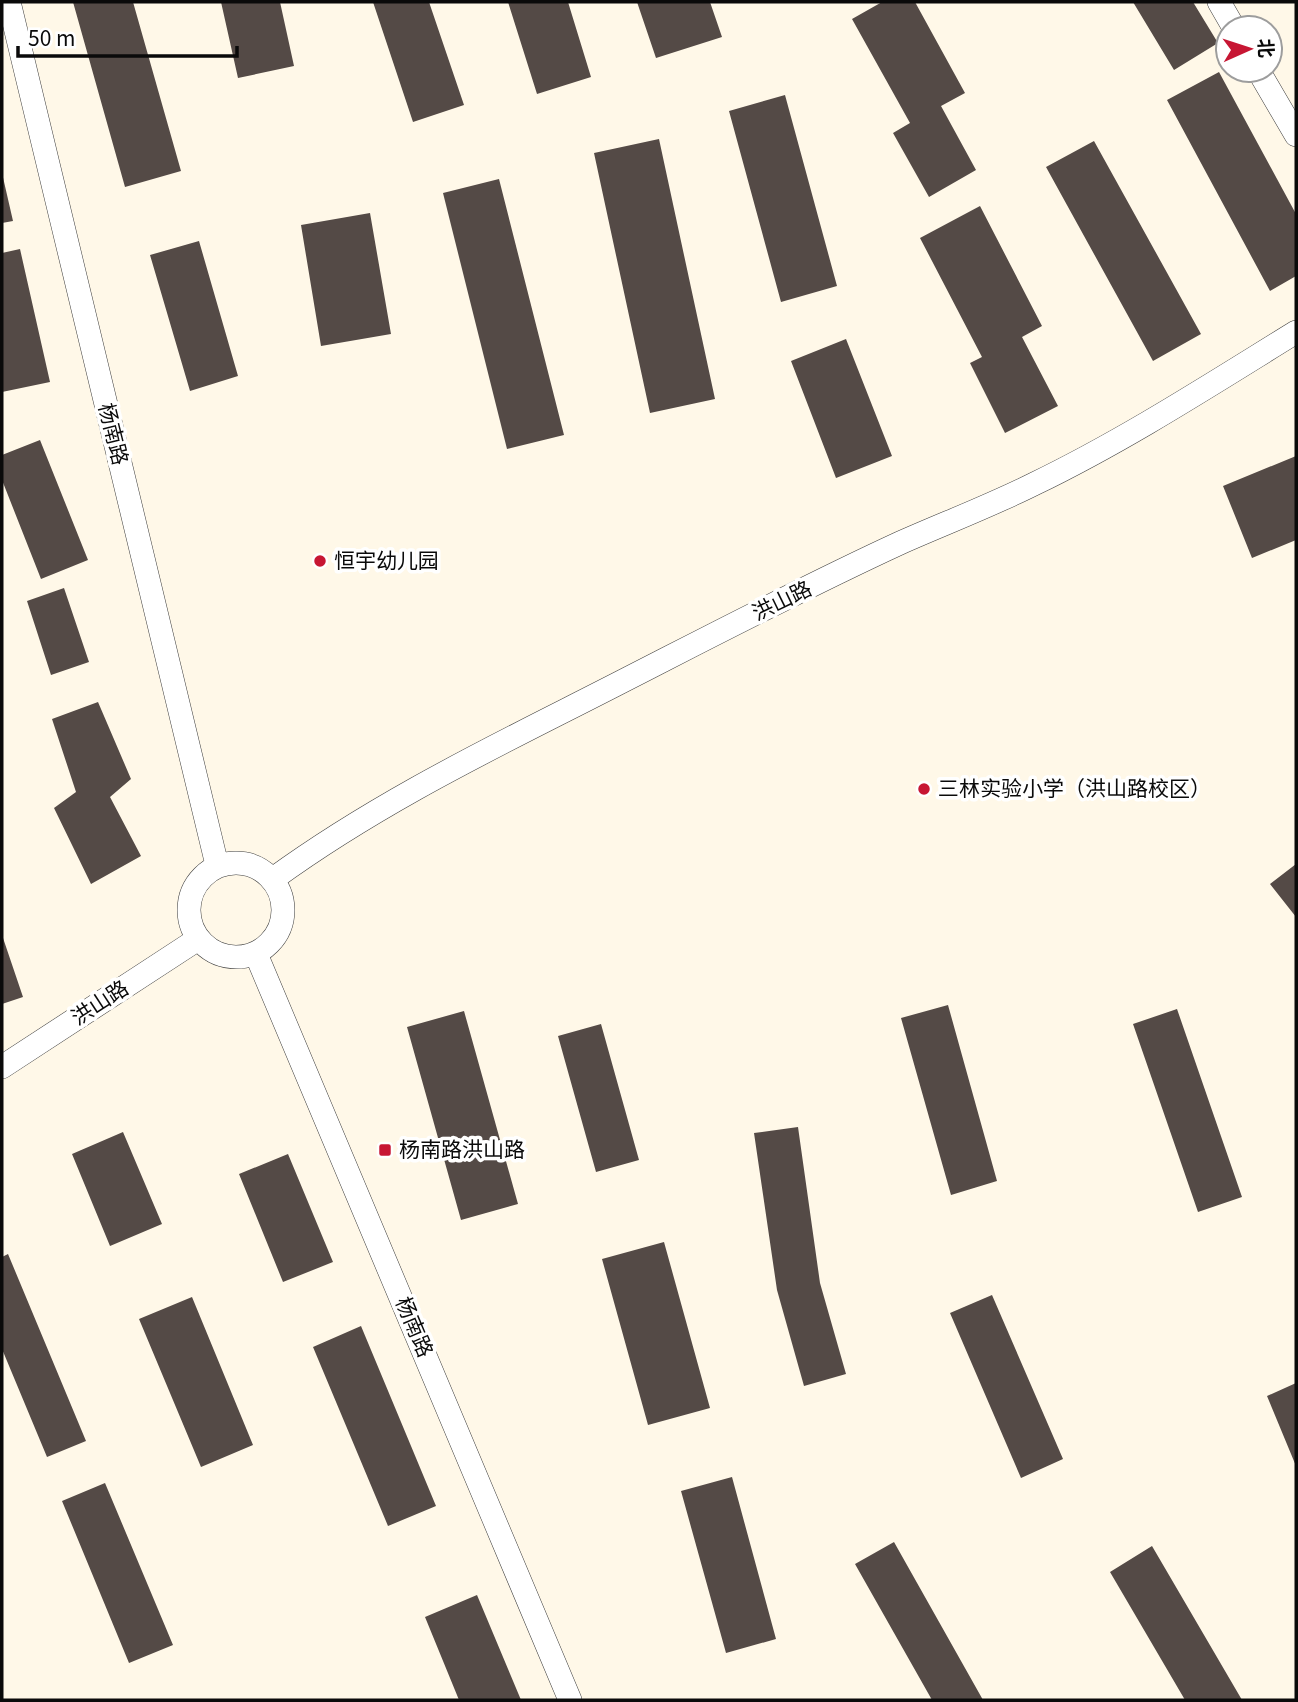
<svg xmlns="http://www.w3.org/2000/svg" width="1298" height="1702" font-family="Georgia,'Noto Sans SC',serif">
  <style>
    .building { fill: #544a46 }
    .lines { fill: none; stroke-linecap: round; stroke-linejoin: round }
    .street-casing { stroke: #3d3d3d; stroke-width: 24 }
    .street { stroke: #fff; stroke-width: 23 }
    .poi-dot { fill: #c71633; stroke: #fff; stroke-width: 2.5 }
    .labels { text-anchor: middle; stroke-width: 7; stroke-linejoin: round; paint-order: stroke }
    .street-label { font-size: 21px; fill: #0a0a0a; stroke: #fff }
    .poi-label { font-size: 21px; fill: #0a0a0a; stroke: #fff; text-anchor: start }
  </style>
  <rect width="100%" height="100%" fill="#fff8e8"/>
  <!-- building -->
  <path class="building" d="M73,2H133L181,171L125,187Z
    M221,2H280L294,66L238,78Z
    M373,2H429L464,105L413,122Z
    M508,2H568L591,77L537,94Z
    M637,2H710L722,37L656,58Z
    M882,2H915L965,93L941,106L976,170L929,197L893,133L910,123L852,19Z
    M1133,2H1193L1218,43L1174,70Z
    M1219,72L1296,214V276L1270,291L1167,100Z
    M785,95L837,286L781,302L729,111Z
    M659,139L715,399L650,413L594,153Z
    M1094,141L1201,334L1153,361L1046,167Z
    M2,173L13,221L2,223Z
    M499,179L564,435L507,449L443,193Z
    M980,206L1042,326L1022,337L1058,406L1005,433L970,363L982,357L920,238Z
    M370,213L391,334L321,346L301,225Z
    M199,241L238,376L190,391L150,255Z
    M20,249L50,382L2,392V253Z
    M846,339L892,456L836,478L791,361Z
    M40,440L88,560L41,579L2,480V455Z
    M1296,456V540L1252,558L1223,486Z
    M64,588L89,662L51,675L27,601Z
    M98,702L131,779L110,797L141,856L91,884L54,808L76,792L52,719Z
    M1296,864V917L1270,884Z
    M2,935L23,997L2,1004Z
    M948,1005L997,1181L951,1195L901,1018Z
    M1177,1009L1242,1197L1198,1212L1133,1024Z
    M464,1011L518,1204L461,1220L407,1027Z
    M601,1024L639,1160L596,1172L558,1036Z
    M798,1127L820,1283L846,1374L804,1386L777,1290L754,1133Z
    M123,1132L162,1224L110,1246L72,1154Z
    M288,1154L333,1262L283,1282L239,1174Z
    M664,1242L710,1408L648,1425L602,1259Z
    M8,1254L86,1441L47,1457L2,1349V1257Z
    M992,1295L1063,1459L1021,1478L950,1313Z
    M192,1297L253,1445L201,1467L139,1319Z
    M361,1326L436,1506L388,1526L313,1347Z
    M1296,1383V1466L1267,1396Z
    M732,1477L776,1639L726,1653L681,1491Z
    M105,1483L173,1645L129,1663L62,1501Z
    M894,1542L983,1700H932L855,1564Z
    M1152,1546L1242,1700H1185L1110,1572Z
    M477,1595L521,1700H459L425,1617Z"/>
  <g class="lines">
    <!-- street casing -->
    <g class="street-casing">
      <path id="street" d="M9,2L217,865
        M1219,2L1234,28
        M1258,70L1296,135
        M189 910a47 47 0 1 1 94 0a47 47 0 1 1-94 0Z
        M273,879C365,812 465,761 566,710C677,654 787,595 900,543C945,523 990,506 1034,484C1125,440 1210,385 1296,332
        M256,954L570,1700
        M2,1067L198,939"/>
    </g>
    <!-- street -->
    <use href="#street" class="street"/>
  </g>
  <!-- markers -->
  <g class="poi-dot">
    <circle cx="320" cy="561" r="7"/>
    <circle cx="924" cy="789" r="7"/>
    <rect x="378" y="1143" width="14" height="14" rx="3.5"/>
  </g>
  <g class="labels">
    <!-- street labels -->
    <g class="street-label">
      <text transform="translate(113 434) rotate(76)" y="7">杨南路</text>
      <text transform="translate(782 601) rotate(-26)" y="7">洪山路</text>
      <text transform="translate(100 1003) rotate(-33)" y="7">洪山路</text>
      <text transform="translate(414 1327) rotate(67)" y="7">杨南路</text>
    </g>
    <!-- poi labels -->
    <g class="poi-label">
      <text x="334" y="568">恒宇幼儿园</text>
      <text x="938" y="796">三林实验小学（洪山路校区）</text>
      <text x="399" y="1157">杨南路洪山路</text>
    </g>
  </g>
  <!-- border -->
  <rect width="1298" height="1702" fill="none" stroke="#0a0a0a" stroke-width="7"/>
  <!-- north arrow -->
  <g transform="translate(1249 49) rotate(87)"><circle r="33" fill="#ffffff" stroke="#9d9d9d" stroke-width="2"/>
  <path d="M0-5L12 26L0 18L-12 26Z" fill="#c71633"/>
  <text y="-10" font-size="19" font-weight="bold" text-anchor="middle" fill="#0a0a0a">北</text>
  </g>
  <!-- scale -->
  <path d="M18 46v10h219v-10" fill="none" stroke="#0a0a0a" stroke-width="3.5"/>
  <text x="28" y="46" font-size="21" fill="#0a0a0a" stroke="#ffffff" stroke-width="5" paint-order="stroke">50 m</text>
</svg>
